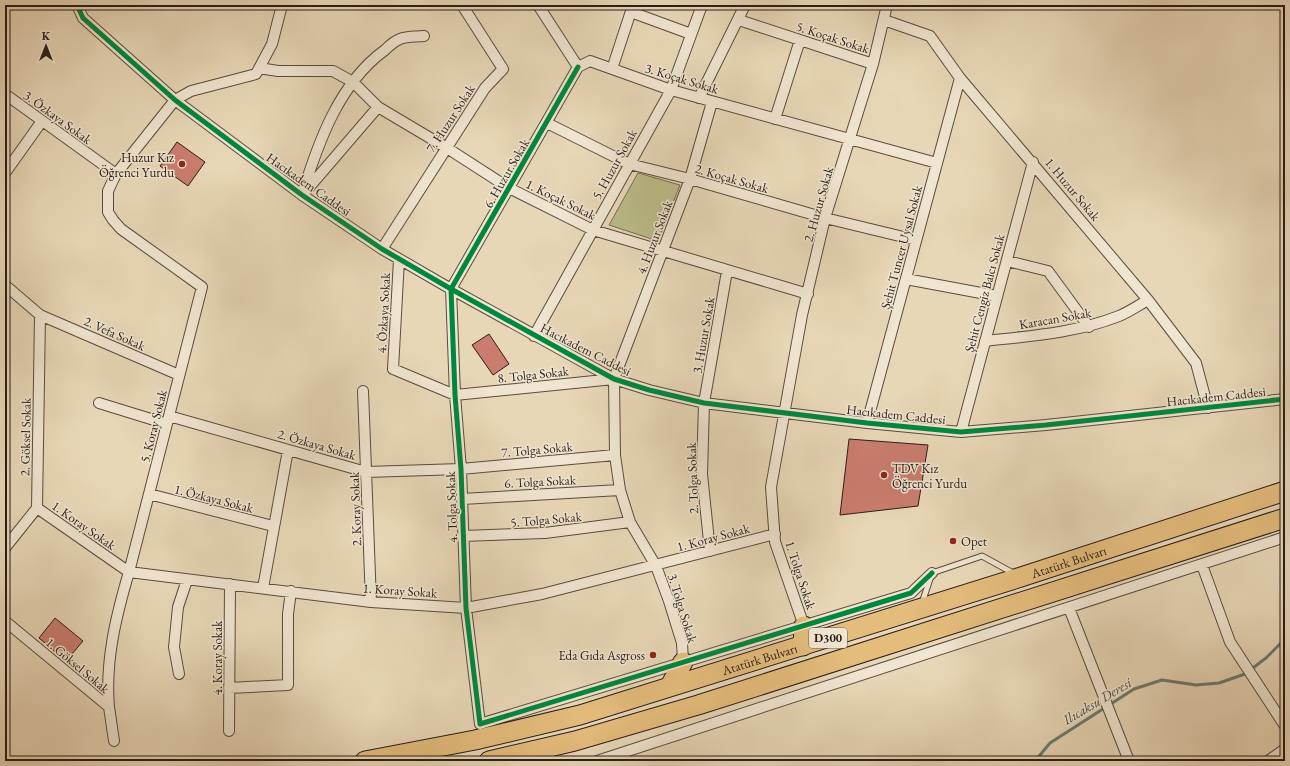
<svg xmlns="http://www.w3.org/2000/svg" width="1290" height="766" font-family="'EB Garamond',serif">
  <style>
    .green { fill: #bbbd8a; stroke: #726d51 }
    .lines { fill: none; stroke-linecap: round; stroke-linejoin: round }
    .stream { stroke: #6b7b73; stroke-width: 3 }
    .building { fill: #ca7d6f; stroke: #281d18 }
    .lane-casing { stroke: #584c40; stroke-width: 7 }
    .street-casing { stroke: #584c40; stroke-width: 12 }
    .highway-casing { stroke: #281d18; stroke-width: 21 }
    .lane { stroke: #f0e5d0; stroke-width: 5 }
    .street { stroke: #f0e5d0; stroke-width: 10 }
    .highway { stroke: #e4bc7c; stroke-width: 19 }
    .cycleway-casing { stroke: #f0e5d0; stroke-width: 8 }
    .cycleway { stroke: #00873e; stroke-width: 5 }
    .poi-dot { fill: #8f2418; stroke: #f0e5d0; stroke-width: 1.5 }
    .labels { text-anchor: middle; stroke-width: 3; stroke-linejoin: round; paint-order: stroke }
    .shield { fill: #f0e5d0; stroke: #64594f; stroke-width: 1 }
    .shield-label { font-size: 12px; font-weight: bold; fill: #281d18 }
    .street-label { font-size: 13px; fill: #281d18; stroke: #f0e5d0 }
    .poi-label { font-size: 13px; fill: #281d18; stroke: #f0e5d0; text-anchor: end }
    .water-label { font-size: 14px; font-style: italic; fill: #494c46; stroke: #f0e5d0 }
  </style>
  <rect width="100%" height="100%" fill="#e8d7b7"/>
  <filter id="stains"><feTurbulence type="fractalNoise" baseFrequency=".005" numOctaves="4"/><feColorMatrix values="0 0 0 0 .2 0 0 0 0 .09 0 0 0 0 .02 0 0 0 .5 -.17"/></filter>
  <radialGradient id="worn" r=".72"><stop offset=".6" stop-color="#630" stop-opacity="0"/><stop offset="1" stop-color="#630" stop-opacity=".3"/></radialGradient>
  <!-- green -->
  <path class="green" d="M638,173L680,185L658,241L609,225Z"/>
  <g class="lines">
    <!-- stream -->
    <path class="stream" d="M1035,761L1050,743L1134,689L1162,680L1196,685L1219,683L1245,674L1266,658L1285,639"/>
  </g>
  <!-- building -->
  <path class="building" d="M177,142L205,162L188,186L160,166Z
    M489,334L509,364L493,375L472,345Z
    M849,439L928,445L918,506L840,515Z
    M55,618L83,641L66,661L39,638Z"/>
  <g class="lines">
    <!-- lane casing -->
    <g class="lane-casing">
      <path id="lane" d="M922,603L932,573L982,556L1015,574"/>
    </g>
    <!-- street casing -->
    <g class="street-casing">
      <path id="street" d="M77,5L83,18L175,100L302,195L382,249L451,289L614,379L649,390L704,403L867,423L961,432L1046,425L1285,399
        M538,5L578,67L590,61L671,90L937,163
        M631,12L691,34
        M739,20L873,64
        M884,20L930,36L960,78L1148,300L1196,363L1208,408
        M578,67L451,289L455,395L461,469L466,608L480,724L911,593L932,573
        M259,68L278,71H333L353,82L378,107L447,148L509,188L593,230L808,294
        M612,69L633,5
        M5,94L116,174
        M699,98L745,5
        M775,119L800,40
        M547,123L629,164L690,179L825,218L916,240
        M5,173L42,121
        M305,192L378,107
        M302,195C318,143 339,83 385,50C389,46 394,41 400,39C407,36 417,37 424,36
        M382,249L485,88L503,69L462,5
        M399,259L393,369L455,395L614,379
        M1007,261L1048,271L1089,327
        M906,279L997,296
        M5,285L40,315L179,375
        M534,336L671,90L702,5
        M985,341C1030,336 1076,333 1119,316C1129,312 1139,305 1148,300
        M363,391L371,602
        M99,403L167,424
        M169,416L366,472L461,469L615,455
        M867,423L960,78
        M961,432L1033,162
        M149,494L273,526
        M462,499L620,490
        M37,508L129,572L371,602L466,608L542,594L775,534
        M463,536L545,533L630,522
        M5,548L37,508L40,315
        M710,551L702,474L704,403L727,271
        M1202,565L1230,642L1285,726
        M263,588L288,450
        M1069,608L1129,761
        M5,621L109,707L114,741
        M804,626L775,542L771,487L802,315L825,218L873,64L887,5
        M683,662L682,643L669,601L656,566L630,522L620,490L615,455L614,379L690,179L712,102
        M179,674L174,647L178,607L187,580
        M229,688L288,685V614L291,591
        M109,707C105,661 116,616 129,572L202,287L121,229L113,220L108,212V191L116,174L175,100L191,91L256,74L272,44L282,5
        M229,731L230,584
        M597,761L1285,537
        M1268,761L1285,749"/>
    </g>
    <!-- highway casing -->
    <g class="highway-casing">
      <g id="highway">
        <path d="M803,646L804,626"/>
        <path d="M670,686L683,662"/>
        <path id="s1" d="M365,761L475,740L580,715L1021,577L1285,491"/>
        <path d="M489,761L575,741L698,705L1285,518"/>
      </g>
    </g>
    <!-- lane -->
    <use href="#lane" class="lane"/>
    <!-- street -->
    <use href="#street" class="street"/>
    <!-- highway -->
    <use href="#highway" class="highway"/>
    <!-- cycleway casing -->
    <g class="cycleway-casing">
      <path id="cycleway" d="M77,5L83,18L175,100L302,195L382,249L451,289L614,379L649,390L704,403L867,423L961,432L1046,425L1285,399
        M578,67L451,289L455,395L461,469L466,608L480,724L911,593L932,573"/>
    </g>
    <!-- cycleway -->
    <use href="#cycleway" class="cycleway"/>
  </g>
  <!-- markers -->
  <g class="poi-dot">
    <circle cx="182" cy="164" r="4"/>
    <circle cx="884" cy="475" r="4"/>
    <circle cx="953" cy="541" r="4"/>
    <circle cx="653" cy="655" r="4"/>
  </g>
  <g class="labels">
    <!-- shield labels -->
    <rect class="shield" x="809" y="628" width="38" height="20" rx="3"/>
    <g class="shield-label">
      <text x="828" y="642">D300</text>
    </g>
    <!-- street labels -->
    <g class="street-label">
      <text transform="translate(833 37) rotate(18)" y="5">5. Koçak Sokak</text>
      <text transform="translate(682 78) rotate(17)" y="5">3. Koçak Sokak</text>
      <text transform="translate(58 117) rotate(36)" y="5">3. Özkaya Sokak</text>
      <text transform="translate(450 118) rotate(-57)" y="5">7. Huzur Sokak</text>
      <text transform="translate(614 164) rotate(-61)" y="5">5. Huzur Sokak</text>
      <text transform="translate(506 173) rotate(-60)" y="5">6. Huzur Sokak</text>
      <text transform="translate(732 178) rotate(16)" y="5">2. Koçak Sokak</text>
      <text transform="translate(309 184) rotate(35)" y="5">Hacıkadem Caddesi</text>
      <text transform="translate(1073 189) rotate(50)" y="5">1. Huzur Sokak</text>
      <text transform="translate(561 199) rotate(26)" y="5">1. Koçak Sokak</text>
      <text transform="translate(818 204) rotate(-74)" y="5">2. Huzur Sokak</text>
      <text transform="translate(654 237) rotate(-69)" y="5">4. Huzur Sokak</text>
      <text transform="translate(901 247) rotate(-75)" y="5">Şehit Tuncer Uysal Sokak</text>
      <text transform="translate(984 293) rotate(-75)" y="5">Şehit Cengiz Balcı Sokak</text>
      <text transform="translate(383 313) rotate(-87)" y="5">4. Özkaya Sokak</text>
      <text transform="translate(1055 318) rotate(-10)" y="5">Karacan Sokak</text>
      <text transform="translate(115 333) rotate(24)" y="5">2. Vefa Sokak</text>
      <text transform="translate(703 335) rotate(-80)" y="5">3. Huzur Sokak</text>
      <text transform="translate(586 349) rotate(27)" y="5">Hacıkadem Caddesi</text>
      <text transform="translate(533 374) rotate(-6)" y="5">8. Tolga Sokak</text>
      <text transform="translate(1216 396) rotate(-6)" y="5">Hacıkadem Caddesi</text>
      <text transform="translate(896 414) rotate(6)" y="5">Hacıkadem Caddesi</text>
      <text transform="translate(153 426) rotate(-76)" y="5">5. Koray Sokak</text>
      <text transform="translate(25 437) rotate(-89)" y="5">2. Göksel Sokak</text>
      <text transform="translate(317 444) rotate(16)" y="5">2. Özkaya Sokak</text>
      <text transform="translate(537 449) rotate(-5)" y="5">7. Tolga Sokak</text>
      <text transform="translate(692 478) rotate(-92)" y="5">2. Tolga Sokak</text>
      <text transform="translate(540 481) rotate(-3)" y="5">6. Tolga Sokak</text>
      <text transform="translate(214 498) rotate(14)" y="5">1. Özkaya Sokak</text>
      <text transform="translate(451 507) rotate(-92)" y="5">4. Tolga Sokak</text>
      <text transform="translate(355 509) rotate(-92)" y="5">2. Koray Sokak</text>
      <text transform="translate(546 519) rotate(-5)" y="5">5. Tolga Sokak</text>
      <text transform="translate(84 525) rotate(35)" y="5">1. Koray Sokak</text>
      <text transform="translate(713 537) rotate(-15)" y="5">1. Koray Sokak</text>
      <text dy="5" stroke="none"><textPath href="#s1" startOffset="732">Atatürk Bulvarı</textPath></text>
      <text transform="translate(801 575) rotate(72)" y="5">1. Tolga Sokak</text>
      <text transform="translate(400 590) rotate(4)" y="5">1. Koray Sokak</text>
      <text transform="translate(683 608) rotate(73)" y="5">3. Tolga Sokak</text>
      <text transform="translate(217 658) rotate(-90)" y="5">4. Koray Sokak</text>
      <text dy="5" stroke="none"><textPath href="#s1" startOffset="408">Atatürk Bulvarı</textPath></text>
      <text transform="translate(78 665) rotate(40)" y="5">1. Göksel Sokak</text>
    </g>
    <!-- poi labels -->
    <g class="poi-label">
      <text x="174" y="162">Huzur Kız<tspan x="174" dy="15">Öğrenci Yurdu</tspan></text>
      <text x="892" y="473" text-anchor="start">TDV Kız<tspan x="892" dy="15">Öğrenci Yurdu</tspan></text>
      <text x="961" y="546" text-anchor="start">Opet</text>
      <text x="645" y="660">Eda Gıda Asgross</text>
    </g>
    <!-- water labels -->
    <g class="water-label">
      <text transform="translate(1097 701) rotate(-31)" y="5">Ilıcaksu Deresi</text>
    </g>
  </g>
  <!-- margin -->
  <rect width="1290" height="766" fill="none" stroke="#e8d7b7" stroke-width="20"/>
  <rect x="6" y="6" width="1278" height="754" fill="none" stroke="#281d18" stroke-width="2"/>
  <rect x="10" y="10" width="1270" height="746" fill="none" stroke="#281d18"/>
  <!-- north arrow -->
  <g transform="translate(46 46)" stroke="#f0e5d0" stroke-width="3" paint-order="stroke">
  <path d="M0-3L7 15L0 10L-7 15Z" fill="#281d18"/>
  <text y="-6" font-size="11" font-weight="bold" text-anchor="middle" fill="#281d18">K</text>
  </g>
  <rect width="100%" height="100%" filter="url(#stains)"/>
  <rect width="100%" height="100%" fill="url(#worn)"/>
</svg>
